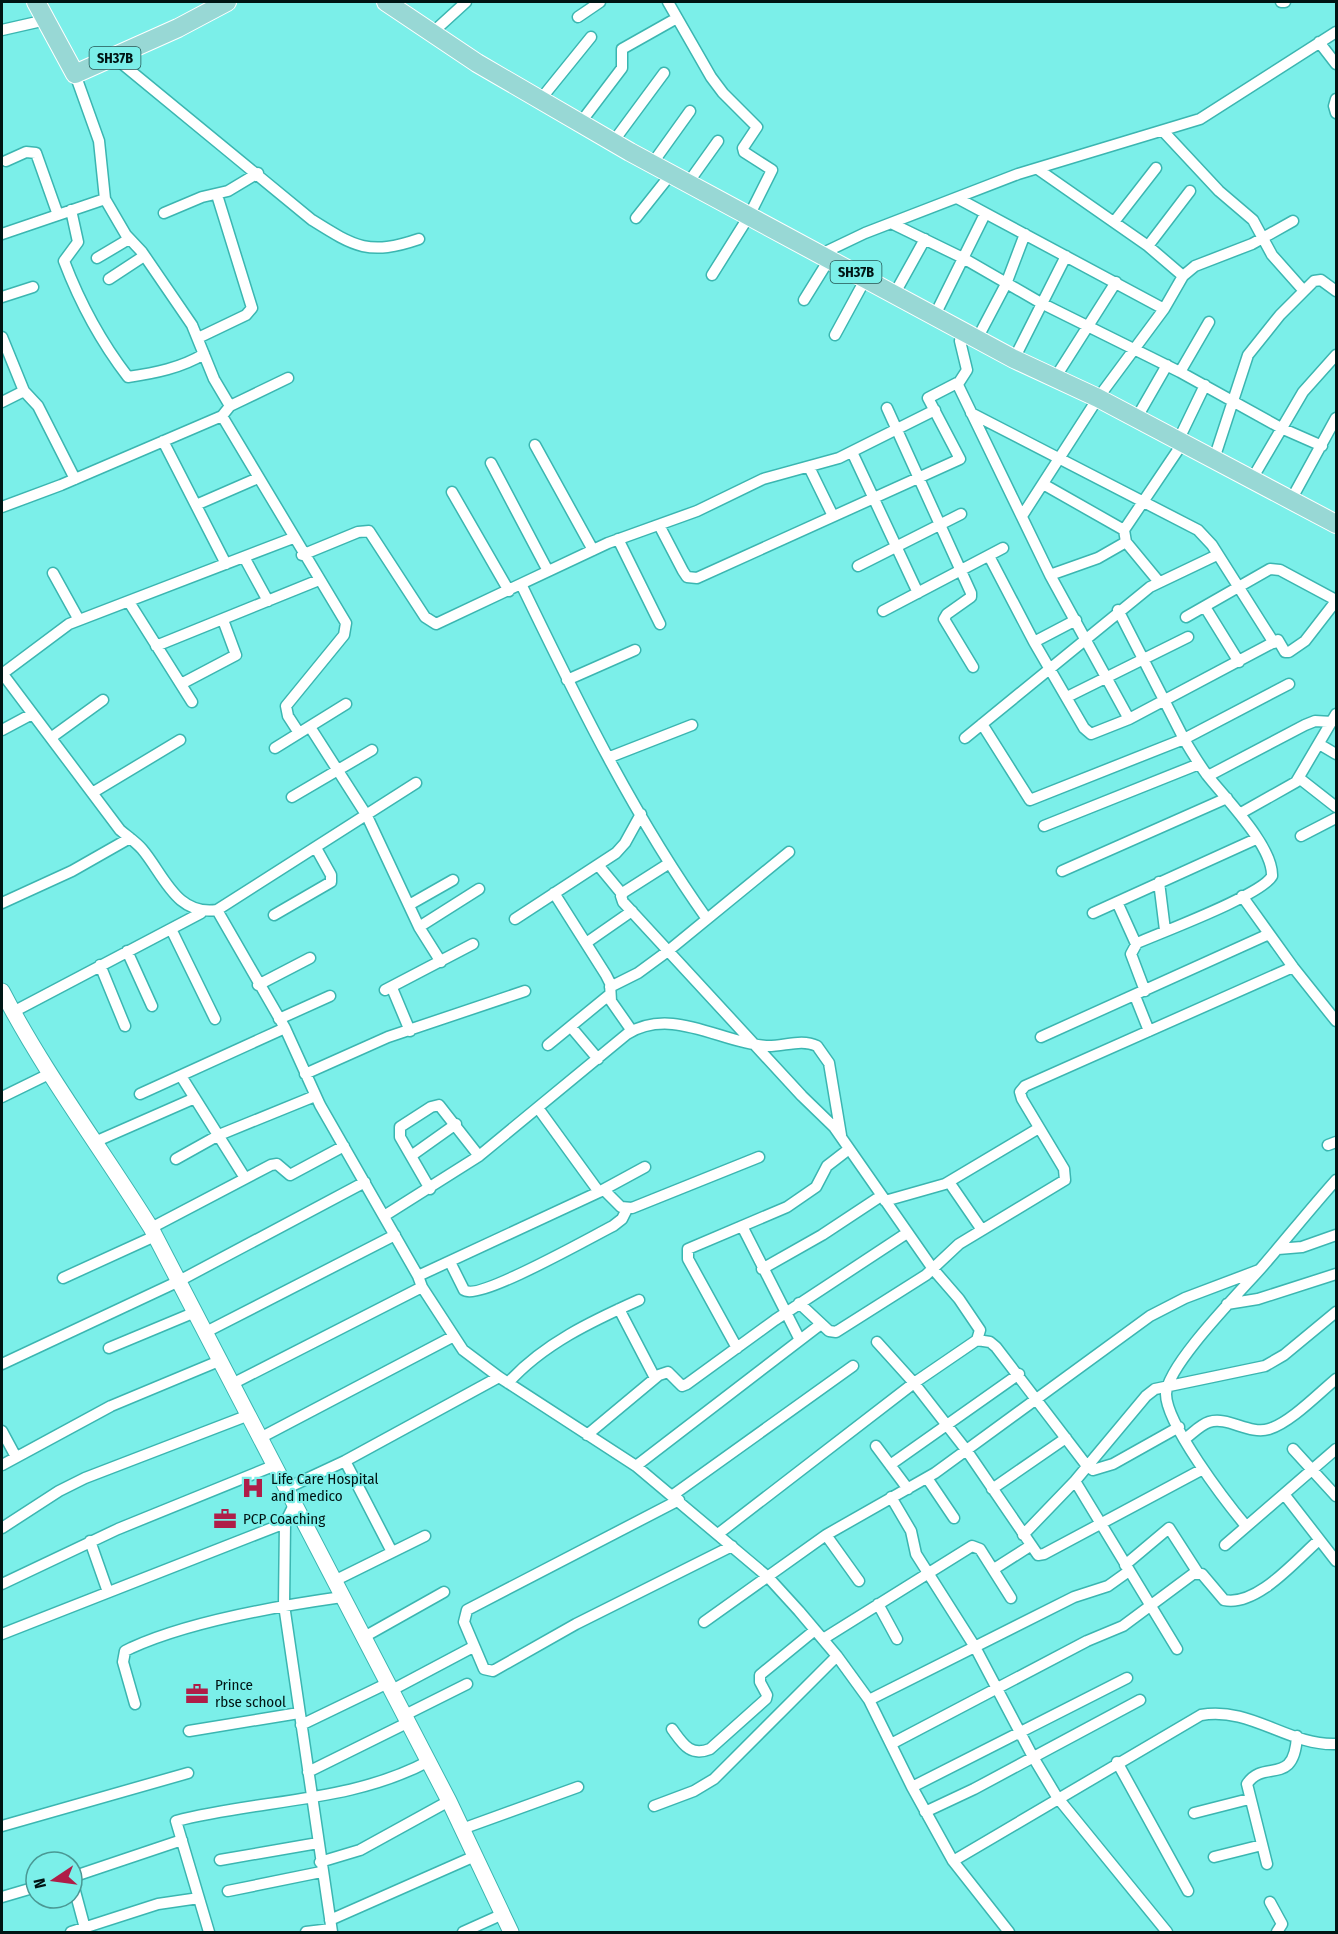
<svg xmlns="http://www.w3.org/2000/svg" width="1338" height="1934" font-family="'Fira Sans Condensed',sans-serif">
  <style>
    .lines { fill: none; stroke-linecap: round; stroke-linejoin: round }
    .street-casing { stroke: #3bb6b1; stroke-width: 13 }
    .secondary-casing { stroke: #3bb6b1; stroke-width: 17 }
    .primary-casing { stroke: #fff; stroke-width: 20 }
    .street { stroke: #fff; stroke-width: 10 }
    .secondary { stroke: #fff; stroke-width: 15 }
    .primary { stroke: #98d8d5; stroke-width: 18 }
    .labels { text-anchor: middle; stroke-width: 4.5; stroke-linejoin: round; paint-order: stroke }
    .shield { fill: #7befe9; stroke: #255654; stroke-width: 1.5 }
    .shield-label { font-size: 14px; font-weight: bold; fill: #001514 }
    .poi-label { font-size: 15px; fill: #001514; stroke: #7befe9; text-anchor: start }
  </style>
  <rect width="100%" height="100%" fill="#7befe9"/>
  <g class="lines">
    <!-- street casing -->
    <g class="street-casing">
      <path id="street" d="M668,2L711,77L723,93L757,127L743,148L744,152L772,170L749,216L712,275
        M1281,2H1285
        M578,17L600,2
        M2,30L46,20
        M432,33L466,2
        M1319,42L1336,64
        M115,58L312,220C355,247 369,256 419,239
        M75,74L99,141L105,199L126,235L142,252L192,325L214,379L230,406
        M1336,99L1334,106L1336,113
        M540,100L591,37
        M581,122L622,68V49L677,18
        M1163,131L1219,191L1253,220L1272,255L1304,291
        M613,142L664,73
        M6,161L26,152L36,153L58,215
        M652,164L690,111
        M1039,170L1148,246L1183,276
        M688,183L718,141
        M959,199L1164,309
        M71,210L78,242L64,261C80,303 101,342 128,377C155,373 181,368 204,354
        M164,213L202,197L228,191L258,173
        M636,218L671,174
        M1114,222L1156,168
        M893,224L963,258L1041,303L1180,372L1281,428L1322,446
        M2,234L105,199
        M1148,246L1190,191
        M821,254L865,233L1018,174L1200,119L1336,32
        M97,258L129,239
        M109,279L144,256
        M895,293L925,239
        M2,297L33,287
        M804,300L830,258
        M935,315L985,214
        M835,335L866,278
        M2,337L24,391L38,406L75,479
        M198,338L246,315L252,308L217,195
        M977,339L1006,284L1025,234
        M1014,359L1066,256
        M1180,372L1209,322
        M1055,378L1116,282
        M958,384L967,370L960,341L962,330
        M2,402L24,391
        M887,408L971,593V597L947,614L944,619L973,667
        M971,413L1198,530L1212,545L1274,643
        M222,416L346,623L344,635L286,706L288,716L299,733
        M1136,419L1167,365
        M163,441L226,564
        M1178,441L1205,385
        M535,445L593,550
        M852,452L918,593
        M1214,459L1248,355L1280,315L1314,281L1321,280L1336,291
        M491,463L548,571
        M809,467L833,516
        M1252,479L1303,392L1336,355
        M1043,484L1124,530
        M452,492L509,591
        M1291,500L1336,418
        M196,505L258,478
        M2,507L61,485L222,416L230,406L288,378
        M1022,516L1098,398L1164,309L1183,276L1195,266L1252,244L1293,221
        M659,525L683,571L687,577L697,578L960,459L928,398L957,383L1050,575L1129,719
        M618,539L660,624
        M302,555L358,532L369,531L425,617L436,624L608,543L697,511L763,479L839,458L935,410
        M989,556L1034,642L1084,728L1091,734L1129,719L1278,640L1285,652H1289L1305,641L1336,601
        M244,557L268,601
        M858,566L961,514
        M53,573L79,620
        M1050,575L1098,558L1126,542
        M1159,582L1126,542L1124,530L1182,444
        M521,584C576,698 633,815 707,919
        M129,602L192,702
        M1205,607L1239,662
        M883,611L1003,548
        M1186,617L1270,569L1280,570L1336,600
        M1034,642L1076,620
        M156,646L319,580
        M2,673L120,830C127,836 136,842 142,849C164,875 176,916 217,910L285,1028L320,1105L418,1276L422,1287L463,1350L499,1377L636,1466L768,1577L799,1611L837,1656L869,1700L912,1787L953,1861L1009,1932
        M2,674L69,624L293,538
        M567,680L635,650
        M181,684L236,655L223,620
        M1067,697L1188,637
        M982,724L1030,800L1184,739L1118,610
        M310,727L367,816L419,927L441,962
        M2,730L32,714
        M52,737L103,700
        M965,738L1150,587L1217,555
        M1319,744L1336,754
        M275,748L346,704
        M610,757L692,725
        M1208,776L1305,725L1315,721L1332,722
        M1299,778L1336,807
        M92,793L180,740
        M292,797L372,750
        M1241,813L1296,782L1336,714
        M1044,826L1199,764
        M1301,836L1336,818
        M668,864L624,892L621,896L623,902L802,1096L834,1127L933,1269L959,1299L980,1330L977,1340
        M598,865L622,894
        M1062,871L1227,798
        M1159,882L1165,930
        M554,893L606,975L610,983L611,1001L632,1031
        M1242,896L1293,967L1336,1021
        M1117,902L1136,944
        M2,903L72,871L130,838
        M409,905L453,880
        M217,910L416,783
        M1093,913L1256,839
        M274,915L331,882V875L316,848
        M515,919L616,853L625,843L641,814
        M419,927L479,889
        M171,929L215,1019
        M586,943L632,911
        M127,951L152,1006
        M100,965L125,1026
        M258,985L310,958
        M610,987L638,973L668,951L789,852
        M392,988L410,1031
        M385,990L473,944
        M1145,991L1131,954L1137,943C1162,932 1262,895 1272,876C1273,846 1225,798 1207,775C1199,764 1191,751 1184,739L1289,684
        M1135,996L1149,1031
        M13,1012L201,913
        M279,1019L330,996
        M571,1027L598,1059
        M1041,1037L1269,934
        M548,1045L609,995
        M305,1074L388,1037L525,991
        M181,1076L245,1178
        M140,1094L285,1028
        M2,1097L49,1074
        M538,1108L599,1192
        M97,1141L195,1098
        M1328,1145L1336,1142
        M411,1156L456,1124
        M176,1159L219,1135L315,1096
        M949,1182L982,1230
        M430,1189L400,1137V1127L431,1107L439,1105L479,1156
        M604,1190L621,1207L632,1208L759,1157
        M885,1201L945,1184L1039,1128
        M384,1216L479,1156L627,1034C672,1006 721,1043 766,1046C783,1047 801,1038 817,1046L829,1063L841,1135
        M742,1226L800,1340
        M151,1228L271,1165L277,1164L290,1175L344,1146
        M1278,1249L1302,1247L1336,1235
        M450,1262L464,1290C479,1301 591,1237 613,1226L622,1219L627,1209
        M762,1269L822,1235L881,1196
        M418,1276L599,1192L645,1167
        M63,1278L155,1236
        M799,1303L829,1331L836,1332L926,1275L959,1244L1065,1180L1064,1169L1022,1099L1020,1092L1025,1086L1293,967
        M1227,1304L1258,1299L1336,1274
        M619,1309L655,1378
        M204,1333L395,1235
        M877,1342L914,1383L967,1451L1038,1555L1044,1554L1203,1469
        M109,1348L193,1313
        M737,1348L688,1259V1249L787,1207L816,1187L827,1166L849,1149
        M2,1364L177,1282L365,1182
        M508,1383C543,1344 592,1321 639,1300
        M232,1384L422,1287
        M2,1431L16,1457
        M587,1435L659,1375L668,1372L682,1386L687,1384L775,1320L907,1233
        M260,1438L454,1336
        M1186,1438C1193,1433 1200,1425 1209,1422C1228,1416 1249,1435 1269,1429C1290,1423 1319,1393 1336,1379
        M876,1446L908,1489
        M1293,1449L1336,1496
        M345,1461L392,1552
        M2,1465L111,1406L219,1361
        M890,1465L1019,1374
        M636,1466L821,1324
        M927,1478L954,1518
        M1075,1481L1177,1649
        M285,1489L345,1461L499,1377
        M992,1489L1066,1438
        M1284,1494L1336,1561
        M673,1495L853,1366
        M891,1497L911,1531L916,1554L975,1647L1033,1757L1057,1797L1167,1932
        M679,1500L467,1610L464,1622L484,1669L493,1671L576,1624L732,1546
        M294,1505L285,1523L284,1605L332,1932
        M1246,1526C1226,1502 1166,1424 1166,1394C1167,1365 1241,1291 1262,1267C1287,1238 1311,1208 1336,1180
        M2,1528L59,1491L85,1478L249,1415
        M718,1534L914,1383L977,1340L990,1342L996,1347L1087,1466L1093,1470L1113,1464L1179,1427
        M826,1535L859,1581
        M1023,1535L1075,1481L1146,1396L1155,1389L1265,1366L1284,1355L1336,1312
        M90,1541L108,1592
        M1225,1545L1336,1449
        M1125,1565L1169,1528L1198,1573
        M994,1569L1030,1546
        M334,1581L425,1536
        M2,1584L118,1529L273,1466
        M878,1604L897,1639
        M704,1622L826,1535L935,1473L1150,1316L1185,1298L1259,1270
        M2,1634L285,1523
        M364,1637L444,1592
        M823,1639L972,1546L980,1549L1011,1598
        M392,1690L473,1647
        M869,1700L1074,1597L1108,1586L1129,1571
        M135,1704L123,1662L125,1651L131,1648C190,1621 278,1606 342,1597
        M405,1715L467,1684
        M301,1725L388,1683
        M672,1729C683,1744 690,1757 710,1749L766,1699L767,1695L760,1682V1675L815,1630
        M189,1731L299,1713
        M891,1744L1087,1641L1123,1626L1193,1574H1202L1224,1600C1257,1607 1296,1560 1319,1540
        M1117,1762L1188,1891
        M308,1772L409,1722
        M912,1787L1127,1678
        M654,1806L694,1791L714,1779L837,1656
        M925,1812L974,1789L1140,1700
        M1194,1813L1249,1799
        M2,1826L188,1773
        M462,1829L578,1787
        M1214,1857L1262,1845
        M220,1860L318,1843
        M953,1861L1201,1715C1250,1706 1289,1746 1336,1744
        M320,1862L360,1850L449,1801
        M1267,1864L1247,1784C1264,1758 1294,1788 1297,1736
        M72,1877L182,1840
        M72,1880L86,1932
        M228,1891L321,1872
        M2,1897L36,1887
        M1270,1902L1282,1924L1277,1932
        M330,1920L475,1856
        M71,1932L158,1904L199,1898
        M209,1932L176,1821C260,1799 351,1803 429,1761
        M306,1932L331,1929
        M463,1932L503,1914"/>
    </g>
    <!-- secondary casing -->
    <g class="secondary-casing">
      <path id="secondary" d="M2,991C45,1074 102,1149 151,1228L449,1801L511,1932"/>
    </g>
    <!-- primary casing -->
    <g class="primary-casing">
      <path id="primary" d="M36,2L75,74L178,28L227,2
        M386,2L477,63L630,152L1014,359L1098,398L1336,524"/>
    </g>
    <!-- street -->
    <use href="#street" class="street"/>
    <!-- secondary -->
    <use href="#secondary" class="secondary"/>
    <!-- primary -->
    <use href="#primary" class="primary"/>
  </g>
  <!-- icons -->
  <defs>
    <g id="hospital-bare" transform="scale(1.8)"><path d="M-5-5h3v3.5h4V-5h3V5h-3V1.5h-4V5h-3Z" fill="#af1d48" stroke="#7befe9" stroke-width="2.5" paint-order="stroke"/></g>
    <g id="office-bare" transform="scale(1.8)"><path d="M-6-3h4V-5.5h4V-3h4V5H-6ZM-1-4.5V-3h2v-1.5ZM-6 0V1H6V0Z" fill="#af1d48" stroke="#7befe9" stroke-width="2.5" paint-order="stroke"/></g>
  </defs>
  <g fill-rule="evenodd">
    <use href="#hospital-bare" x="253" y="1488"/>
    <use href="#office-bare" x="225" y="1519"/>
    <use href="#office-bare" x="197" y="1694"/>
  </g>
  <g class="labels">
    <!-- shield labels -->
    <g class="shield">
      <rect x="89.5" y="47" width="51" height="22" rx="4.5"/>
      <rect x="830.5" y="261" width="51" height="22" rx="4.5"/>
    </g>
    <g class="shield-label">
      <text x="115" y="63">SH37B</text>
      <text x="856" y="277">SH37B</text>
    </g>
    <!-- poi labels -->
    <g class="poi-label">
      <text x="271" y="1484">Life Care Hospital<tspan x="271" dy="17">and medico</tspan></text>
      <text x="243" y="1524">PCP Coaching</text>
      <text x="215" y="1690">Prince<tspan x="215" dy="17">rbse school</tspan></text>
    </g>
  </g>
  <!-- border -->
  <rect width="1338" height="1934" fill="none" stroke="#001514" stroke-width="6"/>
  <!-- north arrow -->
  <g transform="translate(54 1880) rotate(257)"><circle r="28" fill="#7befe9" stroke="#4a9894" stroke-width="1.5"/>
  <path d="M0-4.5L10 22L0 15L-10 22Z" fill="#af1d48"/>
  <text y="-9" font-size="16" font-weight="bold" text-anchor="middle" fill="#001514">N</text>
  </g>
</svg>
